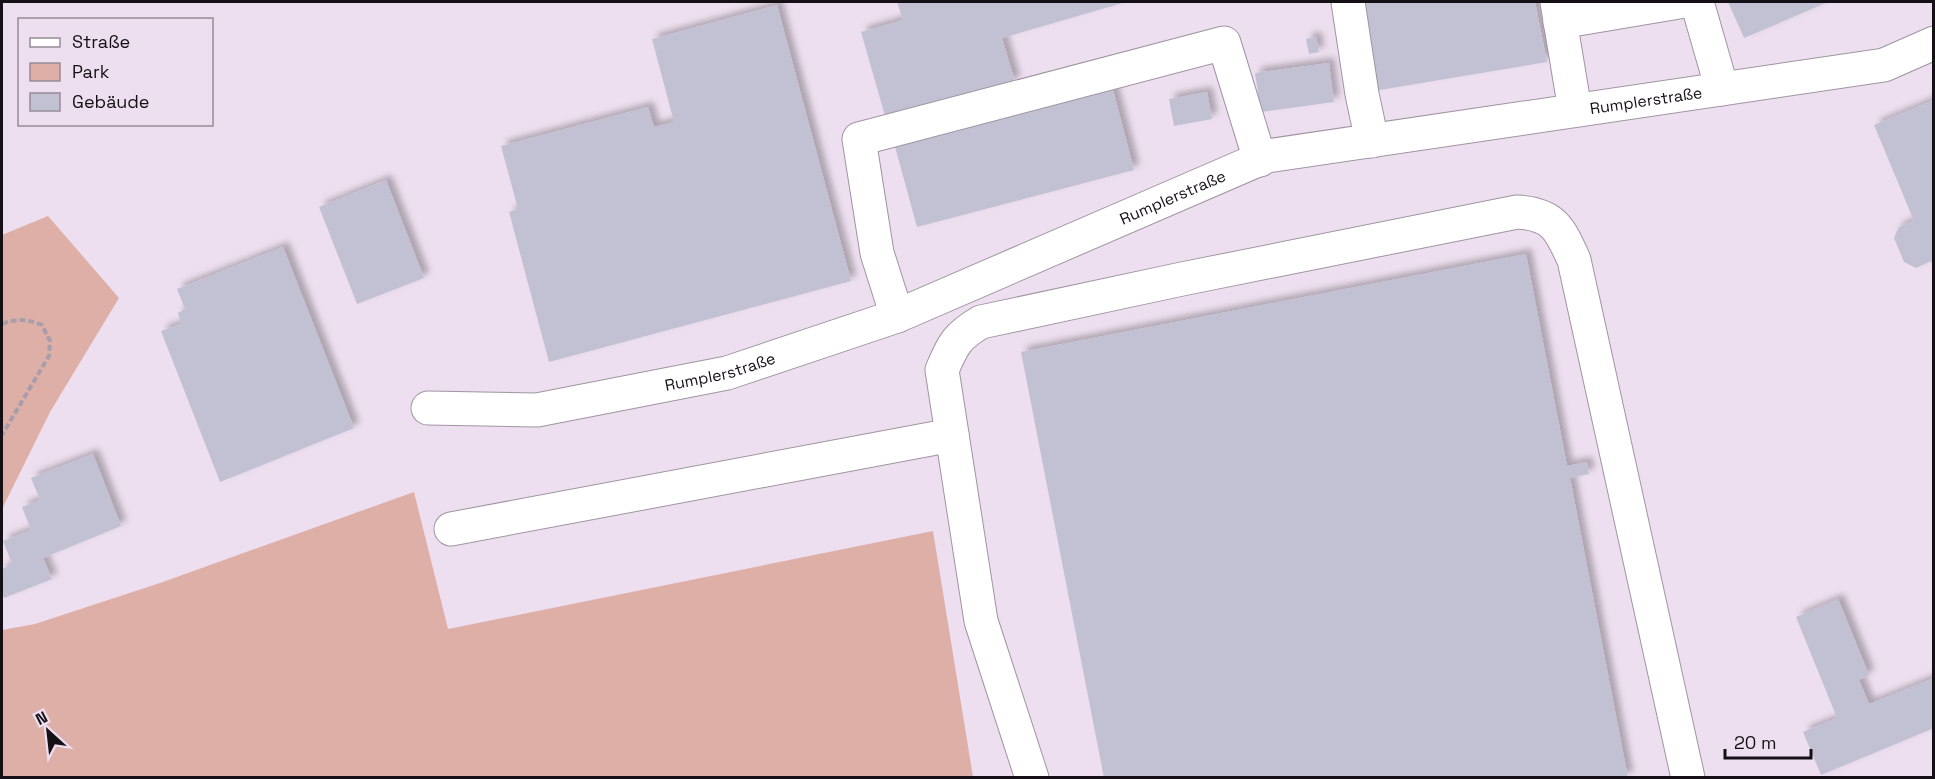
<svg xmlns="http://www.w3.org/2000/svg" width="1935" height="779" font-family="'Space Grotesk',sans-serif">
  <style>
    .green { fill: #ddafa7 }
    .building { fill: #c2c1d3; filter: url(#shadow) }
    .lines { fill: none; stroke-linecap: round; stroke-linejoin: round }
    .minor-casing { stroke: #a094a2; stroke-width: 35 }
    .path { stroke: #a89daa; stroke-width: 4; stroke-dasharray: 6 3; stroke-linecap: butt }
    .minor { stroke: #fff; stroke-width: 33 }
    .labels { text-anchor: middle; stroke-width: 4.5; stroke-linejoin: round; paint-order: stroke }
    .street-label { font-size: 16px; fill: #151016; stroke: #eddfef }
  </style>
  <defs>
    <filter id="shadow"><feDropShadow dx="5.5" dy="-5.5" stdDeviation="3" flood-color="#0004"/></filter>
  </defs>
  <rect width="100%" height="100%" fill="#eddfef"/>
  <!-- green -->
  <path class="green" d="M48,216L119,298L50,412L2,509V235Z
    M414,492L448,629L933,531L973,777H2V630L35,624L160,583Z"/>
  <!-- building -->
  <path class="building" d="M897,2H1126L1002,38L1015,82L927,107L926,104L885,116L861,32L903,20Z
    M1359,2H1535L1547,62L1374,91Z
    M1728,2H1828L1744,38Z
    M777,5L851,281L549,362L509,212L518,209L501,146L648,107L654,127L674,122L652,39Z
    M1316,37L1319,52L1309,54L1306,39Z
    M1329,63L1334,102L1261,112L1255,73Z
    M1112,86L1134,170L917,227L894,143Z
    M1207,92L1212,119L1174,126L1169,99Z
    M1934,100V268L1931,261L1916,268L1904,262L1894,238L1899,227L1914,221L1874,125Z
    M386,180L424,278L357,304L319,207Z
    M283,247L354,428L220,482L161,331L181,324L178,313L185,309L177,289Z
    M1526,254L1567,466L1587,462L1589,474L1570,478L1628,778H1104L1021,352Z
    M93,454L121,526L43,558L52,579L4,598L2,593V569L12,564L3,541L31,530L22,507L40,500L31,478Z
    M1838,599L1869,675L1859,680L1869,704L1934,678V728L1821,775L1803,732L1837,718L1796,617Z"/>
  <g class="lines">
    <!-- minor casing -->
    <g class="minor-casing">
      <g id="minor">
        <path d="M1348,2L1362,94L1372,141"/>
        <path d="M1557,2L1575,110"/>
        <path d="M1697,2L1722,89"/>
        <path d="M1560,22L1679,2"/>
        <path d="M897,316L877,253L859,139L1224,43L1260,160"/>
        <path id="s1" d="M428,408L537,410L727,373L897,316L1267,156L1884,65L1934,43"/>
        <path d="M451,529L952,435"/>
        <path d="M1032,778L981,621L942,370C953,344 957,336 981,322L1182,279L1517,212C1554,214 1560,229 1574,260L1688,778"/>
      </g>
    </g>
    <!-- path -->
    <path class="path" d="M2,324C17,318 27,319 42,325L50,341L49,356L2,435"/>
    <!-- minor -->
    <use href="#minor" class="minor"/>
  </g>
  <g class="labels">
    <!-- street labels -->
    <g class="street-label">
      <text dy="6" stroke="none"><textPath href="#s1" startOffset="1268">Rumplerstraße</textPath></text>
      <text dy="6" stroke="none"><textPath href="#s1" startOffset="782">Rumplerstraße</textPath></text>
      <text dy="6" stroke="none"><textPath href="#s1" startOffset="296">Rumplerstraße</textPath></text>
    </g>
  </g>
  <!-- border -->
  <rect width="1935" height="779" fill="none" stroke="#151016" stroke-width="6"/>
  <!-- legend -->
  <rect x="18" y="18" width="195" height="108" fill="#eddfef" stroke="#978c98" stroke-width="1.5"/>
  <rect x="30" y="38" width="30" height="9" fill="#ffffff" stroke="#978c98" stroke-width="1.5"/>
  <text x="72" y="48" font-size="18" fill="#151016">Straße</text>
  <rect x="30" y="63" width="30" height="18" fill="#ddafa7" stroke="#978c98" stroke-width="1.5"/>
  <text x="72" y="78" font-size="18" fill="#151016">Park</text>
  <rect x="30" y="93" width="30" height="18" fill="#c2c1d3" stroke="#978c98" stroke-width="1.5"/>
  <text x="72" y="108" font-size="18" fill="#151016">Gebäude</text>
  <!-- north arrow -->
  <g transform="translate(48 731) rotate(333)" stroke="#eddfef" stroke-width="4.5" paint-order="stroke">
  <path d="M0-4.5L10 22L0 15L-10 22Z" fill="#151016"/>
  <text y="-9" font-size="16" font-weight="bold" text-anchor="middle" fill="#151016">N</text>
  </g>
  <!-- scale -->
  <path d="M1725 749v9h86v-9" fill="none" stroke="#151016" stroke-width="3"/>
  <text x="1734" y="749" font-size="18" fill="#151016" stroke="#eddfef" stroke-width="4.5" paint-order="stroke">20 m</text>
</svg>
